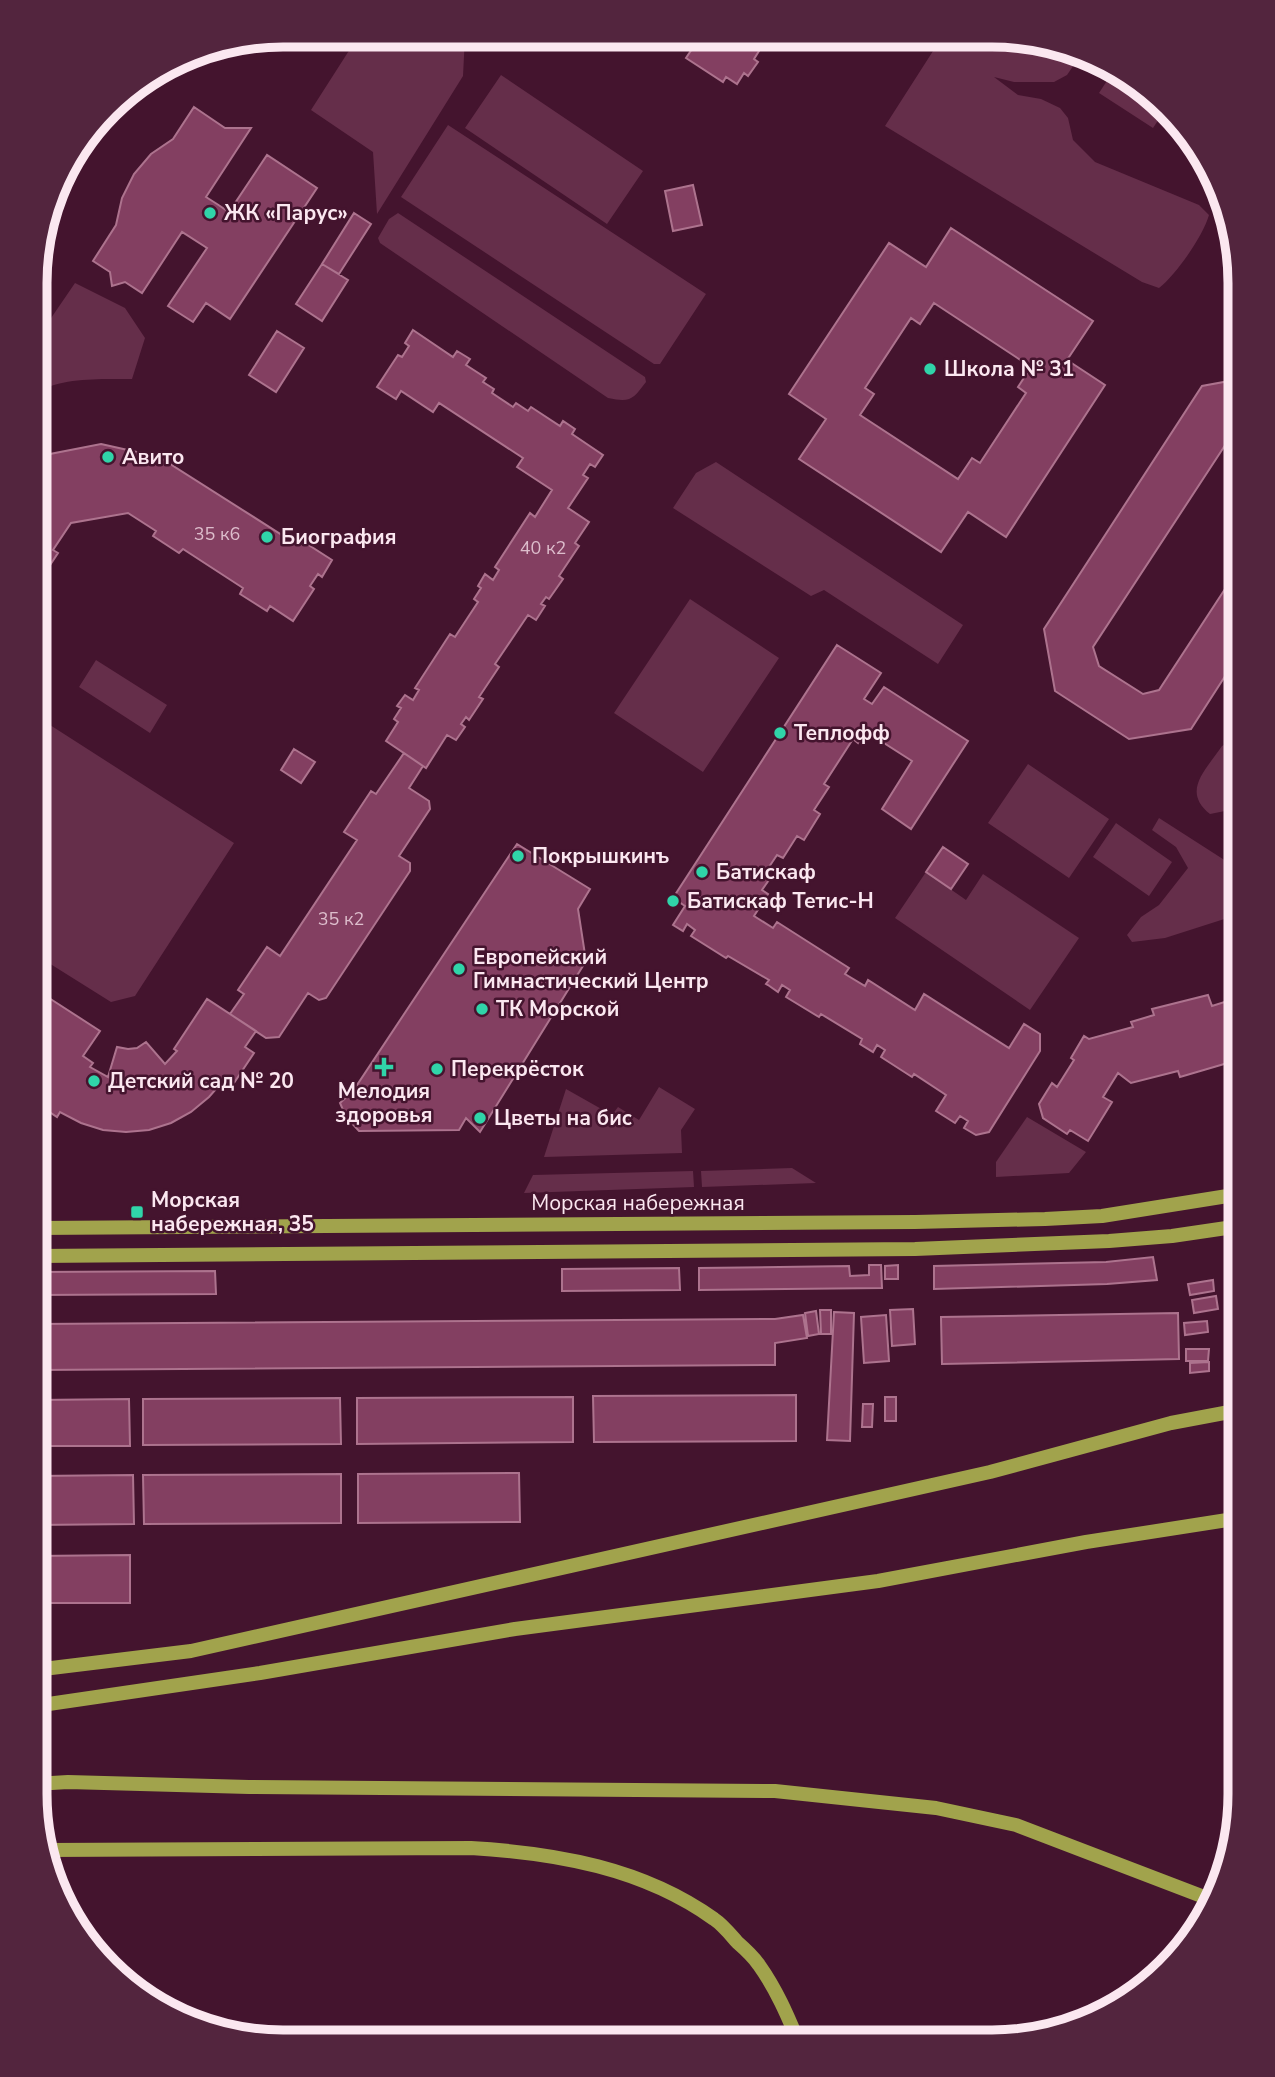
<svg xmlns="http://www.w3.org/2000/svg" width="1275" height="2077" font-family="'Nunito Sans',sans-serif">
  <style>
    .green { fill: #652e4a }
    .building { fill: #833f61; stroke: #ad738e; stroke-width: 2; fill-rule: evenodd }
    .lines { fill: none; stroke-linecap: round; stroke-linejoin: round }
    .secondary { stroke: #a1a34c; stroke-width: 14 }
    .secondary-bridge { stroke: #a1a34c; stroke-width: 14 }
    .poi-dot { fill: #30d4a9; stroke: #44142e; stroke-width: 2.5 }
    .labels { text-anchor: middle; stroke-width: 5; stroke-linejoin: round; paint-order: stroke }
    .number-label { font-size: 18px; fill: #ddbdcc }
    .poi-label { font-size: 21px; font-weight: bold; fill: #fbe7f0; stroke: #44142e; text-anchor: start }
    .street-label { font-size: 21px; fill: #fbe7f0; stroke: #44142e }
    .rim { fill: none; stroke: #fbe7f0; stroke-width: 9 }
  </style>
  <rect width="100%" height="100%" fill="#44142e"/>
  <!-- green -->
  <path class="green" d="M359,35L465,36L463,76L377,214L373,152L311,110Z
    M942,37H1024L1078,59L1067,75L1054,82H1014L994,77L1018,95L1041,99L1060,108L1068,118L1073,140L1095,162L1199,205L1209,215C1203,236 1176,275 1159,288L1142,282L885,126Z
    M1112,73L1143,87L1163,113L1153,128L1099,93Z
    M501,75L643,171L607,224L465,128Z
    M448,125L706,294L660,364H654L401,197Z
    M398,213L645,377L646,382C633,399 631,403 608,398L380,243L378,238L389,219Z
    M75,283L125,308L145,338L132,379C101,379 64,377 37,392V323L47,324Z
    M716,462L963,625L938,664L824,590L811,596L673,508L696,473Z
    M690,599L779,658L703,772L614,713Z
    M96,660L167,705L150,733L79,687Z
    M36,716L234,843L135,996L111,1002L36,955Z
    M1226,744L1239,752C1233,768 1218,780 1228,797L1225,811L1210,814C1181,791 1206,770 1222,746Z
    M1028,764L1109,819L1069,878L988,823Z
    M1159,818L1240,870V914L1165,938L1132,942L1127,935L1141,917L1159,905L1188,868L1176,847L1152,830Z
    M1116,823L1172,862L1149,896L1093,857Z
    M926,872L966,900L983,874L1079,938L1030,1010L895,918Z
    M659,1087L695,1109L681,1130L682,1153L544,1157L566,1089L612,1115L618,1107L639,1120Z
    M1027,1117L1086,1152L1069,1173L996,1177V1162Z
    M792,1168L816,1183L702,1187L701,1171Z
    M693,1171L694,1187L524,1193L533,1175Z"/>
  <!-- building -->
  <path class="building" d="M673,36H761L766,40L754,59L758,62L748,76L744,73L737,84L726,77L723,82L686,58L692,49Z
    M194,107L225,128H251L206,197L217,204L229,212L267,155L317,188L230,319L206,303L193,322L168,306L207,248L182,232L142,293L125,282L112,286L110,272L93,261L116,225L122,198L134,174L151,154L173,139Z
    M82,145L84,146L57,186L61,173Z
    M693,185L702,225L673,231L665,191Z
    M354,213L371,224L339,274L322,264Z
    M951,228L1093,321L1067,360L1105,385L1006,537L968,512L941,552L799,459L826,419L789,394L889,243L926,267ZM934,303L1031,367L1018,387L1026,393L980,463L972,458L958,479L860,415L874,394L865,388L911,318L920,324Z
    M322,264L348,280L322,321L296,304Z
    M413,330L453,357L457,351L470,359L466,365L486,378L483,382L494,389L492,393L513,407L516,403L528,411L531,407L560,426L563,421L575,429L572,434L603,455L595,467L590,464L583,475L588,478L568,508L589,522L575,543L579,546L559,576L563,579L549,599L546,597L541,604L545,606L536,620L528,615L495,664L499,667L479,697L483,699L469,720L466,717L461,724L465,727L456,740L447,735L426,768L386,741L398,722L394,719L401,708L397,706L405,695L413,700L419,690L415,688L450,634L455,637L478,602L474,599L481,588L478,586L485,574L493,580L499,570L495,567L530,513L535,517L552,490L517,467L523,458L439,403L433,412L401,391L396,399L377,387L398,355L402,357L409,346L405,343Z
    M277,331L304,348L276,392L249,375Z
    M1240,379V426L1237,427L1093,647L1099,666L1143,694L1159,690L1240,566V653L1191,729L1129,739L1055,691L1044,629L1202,386Z
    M101,444L159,457L293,542L296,537L332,560L322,577L318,574L310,586L314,589L293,621L270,606L267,611L240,594L243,588L183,549L179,553L153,536L156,531L128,513L71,523L53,550L58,553L40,580L37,578V464L50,454Z
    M837,645L881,673L864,699L872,704L884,687L968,741L911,829L882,809L912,761L865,731L858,743L853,739L824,784L829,787L814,810L820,814L804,840L797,836L783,858L777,855L765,873L771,877L762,890L768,894L754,916L773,928L777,922L849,968L845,974L865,986L868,980L915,1010L924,994L1009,1048L1024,1024L1040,1034V1051L989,1132L976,1135L964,1128L968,1121L960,1116L955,1123L936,1111L946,1095L914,1074L912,1077L881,1057L885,1050L877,1045L873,1052L860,1044L862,1039L821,1014L819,1017L786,997L790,990L782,985L778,992L768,985L766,984L769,980L728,956L726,958L691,936L695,930L687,924L683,931L673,925L685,906L673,898Z
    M294,749L315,762L301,783L281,770Z
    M404,753L423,766L409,788L429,801L430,809L399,856L410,863V871L326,998L319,1000L308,993L279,1037L266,1038L230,1014L244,994L238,990L267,947L280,956L357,840L344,832L371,791L376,794Z
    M517,844L590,889L578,909L586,961L480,1132L466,1118L459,1130L359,1131L346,1117L340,1103L353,1091Z
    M943,847L968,864L951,889L926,872Z
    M1208,995L1212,1006L1240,997V1067L1234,1069L1231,1062L1180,1077L1178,1071L1131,1083L1118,1073L1103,1097L1112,1102L1088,1141L1070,1130L1067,1134L1043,1118L1039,1104L1052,1083L1057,1087L1074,1060L1071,1058L1084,1036L1089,1039L1133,1027L1131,1022L1154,1015L1152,1009Z
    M49,998L100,1031L83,1056L93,1063L90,1067L108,1077L117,1047L128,1049L137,1048L146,1042L165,1064L177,1051L174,1049L207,999L256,1031L245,1047L254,1053L232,1086L223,1081L209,1097L191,1112L171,1123L149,1130L126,1132L103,1130L81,1123L60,1112L57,1117L36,1103V1018Z
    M1153,1257L1157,1280L1107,1284L934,1289V1266L1106,1262Z
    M869,1265H881L882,1288L699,1290V1268L849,1266L850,1276L869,1275Z
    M898,1265V1279H885V1266Z
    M679,1268L680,1290L562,1291V1269Z
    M215,1271L216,1294L36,1295V1272Z
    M1213,1280L1214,1291L1190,1295L1188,1284Z
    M1216,1296L1218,1309L1194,1313L1192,1300Z
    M913,1309L915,1344L892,1346L890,1310Z
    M820,1310H831V1334H821Z
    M816,1311L819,1334L808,1336L805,1313Z
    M834,1312L854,1313L850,1441L827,1440Z
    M1178,1313L1179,1359L942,1364L941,1317Z
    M803,1315L807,1338L775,1343V1365L36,1370V1324L775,1319Z
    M886,1315L889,1361L864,1363L861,1317Z
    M1207,1321L1208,1332L1185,1335L1184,1323Z
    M1186,1349H1209L1208,1361H1186Z
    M1209,1362V1371L1190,1373V1363Z
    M796,1395V1441L594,1442L593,1396Z
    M573,1397V1442L357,1444V1398Z
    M885,1397H896V1421H885Z
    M340,1398L341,1444L143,1445V1399Z
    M129,1399L130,1446H35L36,1400Z
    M863,1404H873L872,1427H862Z
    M519,1473L520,1522L358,1523V1474Z
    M341,1474V1523L144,1524L143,1475Z
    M133,1475L134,1524L35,1525V1476Z
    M130,1555V1603H35V1556Z"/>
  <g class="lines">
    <!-- secondary -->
    <path class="secondary" d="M36,1228L915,1222L1045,1219L1102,1216L1240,1194
      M36,1256L915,1249L1109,1241L1172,1236L1240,1226
      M35,1670L191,1651L990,1472L1171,1423L1240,1410
      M35,1706L260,1673L515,1629L878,1581L1086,1542L1240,1518
      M35,1784L68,1782L249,1787L775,1791L936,1808L1016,1825L1212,1900"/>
    <!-- secondary-bridge -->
    <path class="secondary-bridge" d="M46,1850L471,1848C556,1853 643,1868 714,1919C723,1925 730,1934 737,1942C745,1949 753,1956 759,1965C776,1989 787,2014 798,2041"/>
  </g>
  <!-- markers -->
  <g class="poi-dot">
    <circle cx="210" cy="213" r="7"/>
    <circle cx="930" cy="369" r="7"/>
    <circle cx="108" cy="457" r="7"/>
    <circle cx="267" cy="537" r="7"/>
    <circle cx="780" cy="733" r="7"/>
    <circle cx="518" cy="856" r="7"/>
    <circle cx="702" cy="872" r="7"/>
    <circle cx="673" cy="901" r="7"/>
    <circle cx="459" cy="969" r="7"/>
    <circle cx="482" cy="1009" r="7"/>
    <path d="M380.5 1056.5h7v7h7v7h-7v7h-7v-7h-7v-7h7z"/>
    <circle cx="437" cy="1069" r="7"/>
    <circle cx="94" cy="1081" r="7"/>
    <circle cx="480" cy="1118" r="7"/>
    <rect x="130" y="1205" width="14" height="14" rx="3.5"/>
  </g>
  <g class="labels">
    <!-- number labels -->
    <g class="number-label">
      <text x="217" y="540">35 к6</text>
      <text x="543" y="554">40 к2</text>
      <text x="341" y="925">35 к2</text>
    </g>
    <!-- poi labels -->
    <g class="poi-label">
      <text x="224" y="220">ЖК «Парус»</text>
      <text x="944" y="376">Школа № 31</text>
      <text x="122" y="464">Авито</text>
      <text x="281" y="544">Биография</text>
      <text x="794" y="740">Теплофф</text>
      <text x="532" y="863">Покрышкинъ</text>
      <text x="716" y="879">Батискаф</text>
      <text x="687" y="908">Батискаф Тетис-Н</text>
      <text x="473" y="964">Европейский<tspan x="473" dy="24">Гимнастический Центр</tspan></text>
      <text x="496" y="1016">ТК Морской</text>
      <text x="451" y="1076">Перекрёсток</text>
      <text x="108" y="1088">Детский сад № 20</text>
      <text x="384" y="1098" text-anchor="middle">Мелодия<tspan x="384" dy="24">здоровья</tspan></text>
      <text x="494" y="1125">Цветы на бис</text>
      <text x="151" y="1207">Морская<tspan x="151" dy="24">набережная, 35</tspan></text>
    </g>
    <!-- street labels -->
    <g class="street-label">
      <text x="638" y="1210">Морская набережная</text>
    </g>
  </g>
  <!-- crop -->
  <path d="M0 0H1275V2077H0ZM283 47H992A236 236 0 0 1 1228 283V1794A236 236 0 0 1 992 2030H283A236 236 0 0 1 47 1794V283A236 236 0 0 1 283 47Z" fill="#53253e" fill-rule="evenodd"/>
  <path class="rim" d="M283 47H992A236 236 0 0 1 1228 283V1794A236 236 0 0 1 992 2030H283A236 236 0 0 1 47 1794V283A236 236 0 0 1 283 47Z"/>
</svg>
